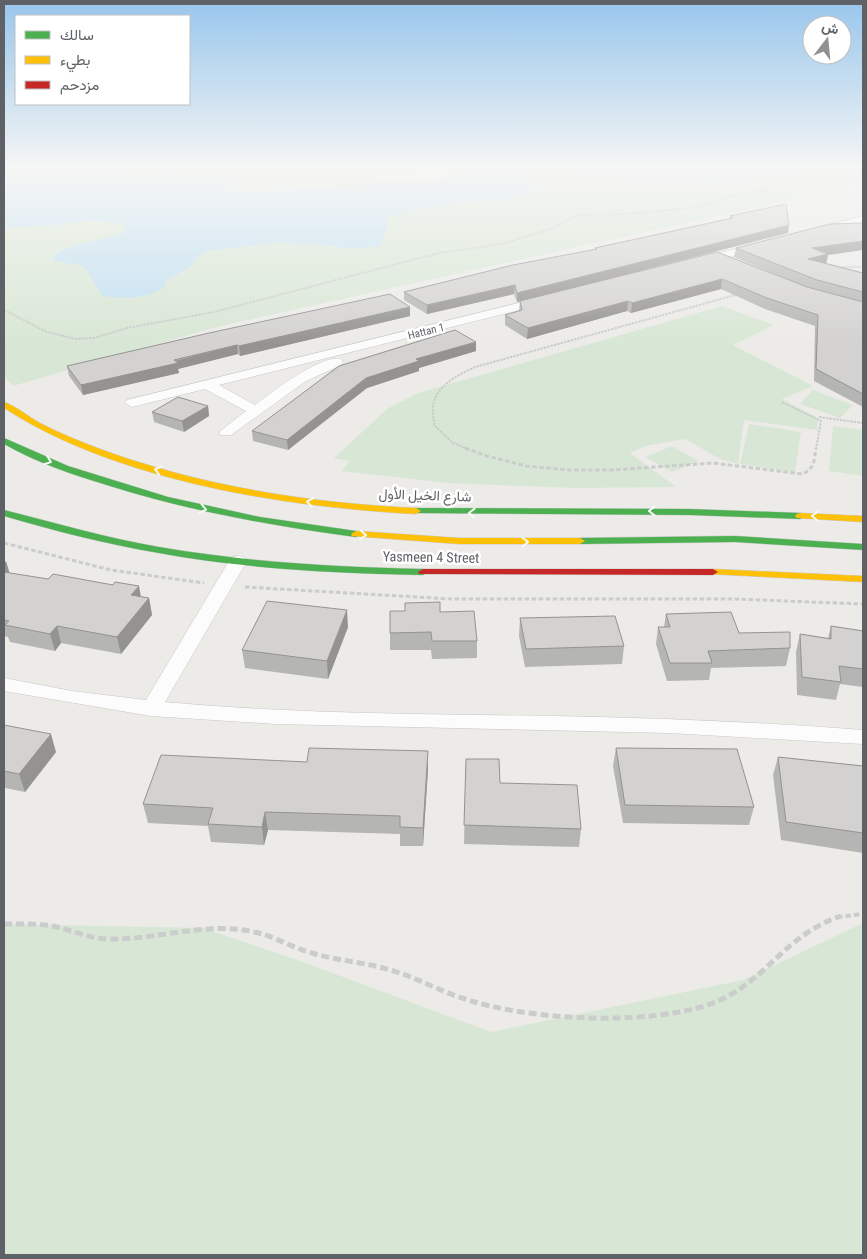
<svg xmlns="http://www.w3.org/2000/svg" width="867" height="1259" font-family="'Roboto Condensed',Vazirmatn,sans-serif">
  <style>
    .green { fill: #d8e7d5 }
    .sand { fill: #f2ede0 }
    .water { fill: #c1e0f2 }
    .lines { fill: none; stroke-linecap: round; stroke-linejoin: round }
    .street-casing { stroke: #c7c7c7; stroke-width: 1 }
    .fast-casing { stroke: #c9c9c9; stroke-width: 1 }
    .slow-casing { stroke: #c9c9c9; stroke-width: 1 }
    .jam-casing { stroke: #c9c9c9; stroke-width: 1 }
    .path-far3 { stroke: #cacdcb; stroke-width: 2; stroke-dasharray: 2.5 1; stroke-linecap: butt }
    .path-far2 { stroke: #cacdcb; stroke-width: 3; stroke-dasharray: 4.5 2.5; stroke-linecap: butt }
    .path-far1 { stroke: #cacdcb; stroke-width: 4; stroke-dasharray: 5.5 3; stroke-linecap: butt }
    .path { stroke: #cacdcb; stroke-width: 5; stroke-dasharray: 8 4; stroke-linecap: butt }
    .street { fill: #fcfcfc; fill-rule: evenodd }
    .fast { fill: #4caf50; fill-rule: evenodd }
    .slow { fill: #ffc107; fill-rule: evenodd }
    .jam { fill: #c62828; fill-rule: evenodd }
    .wall { fill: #b5b5b4 }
    .shaded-wall { fill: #949392 }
    .building { fill: #d3d2d1; stroke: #949392 }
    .oneway { stroke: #f6fbf6 }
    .labels { text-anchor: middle; stroke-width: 5; stroke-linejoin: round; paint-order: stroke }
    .far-street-label { font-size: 11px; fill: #5e6165; stroke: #fff }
    .street-label { font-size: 14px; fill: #5e6165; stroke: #fff }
  </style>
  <rect width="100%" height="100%" fill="#ecebe8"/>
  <!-- green -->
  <path class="green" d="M4,169H863V184L216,327L13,386L4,376Z
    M722,306L774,325L733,345L813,386L782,399L818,418L817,430L744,420L738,464L720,459L685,439L646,446L630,453L676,487L574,488L448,483L341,471L350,461L334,458L387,409L418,393Z
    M813,390L853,405L840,418L800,404Z
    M749,424L801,432L795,472L740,464Z
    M833,426L863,430V476L829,471Z
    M672,446L699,461L672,472L645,457Z
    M863,923V1255H4V924L203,928L303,962L491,1032L743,980Z"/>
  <!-- sand -->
  <path class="sand" d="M419,169H468L457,170C445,182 426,180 411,179C402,179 392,181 382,182L371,172L381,171L395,175L418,171Z"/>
  <!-- water -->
  <path class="water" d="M9,169H117C129,180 152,174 167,174C176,174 185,177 194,176C209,176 217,173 232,177L233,180L219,185L224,190L257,192L316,187L430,184C456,181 521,152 534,189C507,203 475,200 445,204C427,206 409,212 392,215L386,218L388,224L380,246L354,249L318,244L276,243L208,251L200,255L191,266L166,281L167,284C153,300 122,299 102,296L86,269L80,265L55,261L53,258C68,240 105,243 126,231L124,226C98,216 74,223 47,226C33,227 18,227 4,227V172Z
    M562,169H794L796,171L787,175L770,178H748L718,182L692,179L666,181L622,177L585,178L575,171Z"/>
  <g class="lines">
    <!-- street casing -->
    <g class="street-casing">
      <path id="street" d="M863,216V222L822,233L817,230L818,228Z
        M759,243L763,244L764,246L763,248L701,264L696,261L697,259Z
        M543,297L549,301L547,303L219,385L255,405C271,393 321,354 341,359L343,362L341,365L306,381L231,435H221L219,432L246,411L205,389L132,407L125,403L127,400Z
        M238,556L244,557L247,561L165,702C294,714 424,714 554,716C657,718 760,722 863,730V744L669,733L276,724L151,716L4,691V678L72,691L146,700L229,561L232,557Z"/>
    </g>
    <!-- fast casing -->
    <g class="fast-casing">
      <path id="fast" d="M4,438L68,466L168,497L260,517L356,531L361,534L356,537C273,526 190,511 110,486C74,475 37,463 4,444Z
        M416,508L690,509L800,513L805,516L800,519L690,515L413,513L411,511L413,509Z
        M4,510C56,523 106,538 159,547C246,562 334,567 423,569L428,572L423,575C334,573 246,569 159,553C106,544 55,531 4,516Z
        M735,536L863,544V550L735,542L580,544L575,541L580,538Z"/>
    </g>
    <!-- slow casing -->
    <g class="slow-casing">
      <path id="slow" d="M4,402C16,406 29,417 40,423C59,433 79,441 100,449C201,486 308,503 416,508L421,511L416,514C284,507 117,481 4,408Z
        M800,513L863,516V522L797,518L795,516L797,514Z
        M356,531L459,538H580L585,541L580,544H459L352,536L351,534Z
        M713,569L863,576V582L709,574L708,572L709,570Z"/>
    </g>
    <!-- jam casing -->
    <g class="jam-casing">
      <path id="jam" d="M423,569H713L718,572L713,575L419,574L418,572Z"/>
    </g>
    <!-- path-far3 -->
    <path class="path-far3" d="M273,169L292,171L313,169
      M837,267H863
      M4,310L47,332L76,339L94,338L127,328L214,312L439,253L502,244L553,228L577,215L627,214L701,207L728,196L849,176L860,169
      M782,402L821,421L816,449
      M819,417L863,423
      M468,449L453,443L434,425C434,419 432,412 433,405C437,385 458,375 475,367L739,294"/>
    <!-- path-far2 -->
    <path class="path-far2" d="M465,448L487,456L526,466L569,470H613L713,463L802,474C815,469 814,460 816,448
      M4,543L111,570L204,583
      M245,587L451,599H735L863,604"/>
    <!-- path-far1 -->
    <path class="path-far1" d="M837,917L863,914"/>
    <!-- path -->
    <path class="path" d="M4,924C22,924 40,923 57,927C74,931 91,939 109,939C157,940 206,921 254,932C275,936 292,948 312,953C338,961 365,962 390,970C416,977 439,991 465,999C526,1019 621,1024 684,1011C700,1008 716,1003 730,995C773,970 790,933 841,916"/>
    <!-- street -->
    <use href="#street" class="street"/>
    <!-- fast -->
    <use href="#fast" class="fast"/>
    <!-- slow -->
    <use href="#slow" class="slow"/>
    <!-- jam -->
    <use href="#jam" class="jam"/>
  </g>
  <!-- wall -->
  <path class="wall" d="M730,216L788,233L528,299L717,252L808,288L734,257L736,248L828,255L826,263L863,273V407L814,381L815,326L765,309L721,289L631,313L627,311L527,339L505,325V315L519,311L520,301L517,302L514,294L427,314L404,300V292L594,250L595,248L730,218Z
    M410,307V316L240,356L238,354L178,369L179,373L83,395L69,376L67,366Z
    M476,342V351L419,368V371L367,388L288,450L253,441L252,431Z
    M208,406L209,416L184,432L154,422L152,412Z
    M4,561L9,573L149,598L152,615L121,654L61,643L55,651L10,642L8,637L4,636Z
    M440,612L477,641V658L432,659L431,650H390V633Z
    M666,614L739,633L790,648L786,666L711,668L709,680L667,681L656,644L658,627H664Z
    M520,618L624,646L622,664L525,667L519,636Z
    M831,626L863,631V687L840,684L836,700L797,695L796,652L800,634L828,638Z
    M348,627L328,679L245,668L242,650Z
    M4,725L56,752L25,792L5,788L4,789Z
    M616,748L754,807L749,825L623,823L613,766Z
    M428,751V769L423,846H400V834L268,830L264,845L211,842L208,826L148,823L143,804L307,762Z
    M778,757L863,766V853L781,840L773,775Z
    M466,759L500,783L581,829L579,847L464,844Z"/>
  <!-- shaded-wall -->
  <path class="shaded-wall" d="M789,225L788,233L517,302V293Z
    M863,241V250L828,255L826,264L806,269L812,248Z
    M722,279L721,289L631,313L632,303Z
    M515,285L514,294L427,314V305Z
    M628,301L627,311L527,339L528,328Z
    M410,307V316L240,356L239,346Z
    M476,342V351L419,368V371L367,388L288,450L287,440L366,378L416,359Z
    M237,345L238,354L178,369L179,373L83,395L81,385Z
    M208,406L209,416L184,432L182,421Z
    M6,561L11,578L4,585V563Z
    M139,586L142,603L131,595Z
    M149,598L152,615L121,654L117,637Z
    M347,610L348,627L328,679L327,661Z
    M57,626L61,643L55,651L50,634Z
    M51,734L56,752L25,792L19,774Z
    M428,751V769L423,846V828Z
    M265,812L268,830L264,845L262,827Z"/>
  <!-- building -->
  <path class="building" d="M786,204L789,225L517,293L515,285L427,305L404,292L513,265L597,249L595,248L733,218L730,216Z
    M863,223V241L812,248L828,254L808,259L863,273V292L817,280L736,248L830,224Z
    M717,252L807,287L863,302V394L816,369L818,315L767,298L722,279L632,303L628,301L528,328L505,315L522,310L520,301Z
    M390,294L410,307L239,346L237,345L174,360L178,363L81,385L67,366L209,333Z
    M455,330L476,342L416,359L419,361L366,378L287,440L252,431L339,366Z
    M178,397L208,406L182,421L152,412Z
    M4,572L48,579L53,574L113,585L115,582L139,586L131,595L149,598L117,637L57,626L50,634L5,625L9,621L4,620Z
    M267,601L347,610L327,661L242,650Z
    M440,602V612L474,611L477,641H432L431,632L390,633V611H405V603Z
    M731,612L739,633L790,632V648L708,651L712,663H670L658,627H670L666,614Z
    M615,616L624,646L526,649L520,618Z
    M831,626L863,631V669L839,666L841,682L802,677L800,634L831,639Z
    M4,725L51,734L19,774L4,771Z
    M309,748L428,751L423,828L400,827V816L265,812L262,827L208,824L213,808L143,804L161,755L307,762Z
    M616,748L737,749L754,807L625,805Z
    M778,757L863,766V833L786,822Z
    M466,759H499L500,783L577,785L581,829L464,825Z"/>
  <!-- one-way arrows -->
  <defs><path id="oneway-chevron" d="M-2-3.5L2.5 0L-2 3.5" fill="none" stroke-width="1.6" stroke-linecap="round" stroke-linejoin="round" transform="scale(1.25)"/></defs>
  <g class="oneway">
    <use href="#oneway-chevron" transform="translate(48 461) rotate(21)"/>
    <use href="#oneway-chevron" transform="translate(158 470) rotate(-164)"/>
    <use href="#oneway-chevron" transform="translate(310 502) rotate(-171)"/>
    <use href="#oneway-chevron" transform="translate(203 509) rotate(13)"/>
    <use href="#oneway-chevron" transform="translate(652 511) rotate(180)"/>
    <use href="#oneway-chevron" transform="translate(472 513) rotate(-179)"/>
    <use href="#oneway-chevron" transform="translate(815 516) rotate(-177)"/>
    <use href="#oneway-chevron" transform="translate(363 535) rotate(5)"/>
    <use href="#oneway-chevron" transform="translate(525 542) rotate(-2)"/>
  </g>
  <!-- sky -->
  <linearGradient id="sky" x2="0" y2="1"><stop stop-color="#98c6ec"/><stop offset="0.49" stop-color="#f6f6f5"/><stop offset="1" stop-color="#f6f6f5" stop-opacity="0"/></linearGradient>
  <rect width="867" height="345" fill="url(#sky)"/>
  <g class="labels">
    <!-- far-street labels -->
    <g class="far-street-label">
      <text transform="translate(426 331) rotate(-14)" y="4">Hattan 1</text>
    </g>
    <!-- street labels -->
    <g class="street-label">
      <text transform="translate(425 495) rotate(2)" y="5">شارع الخيل الأول</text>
      <text transform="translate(431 557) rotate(1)" y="5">Yasmeen 4 Street</text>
    </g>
  </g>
  <!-- border -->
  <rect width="867" height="1259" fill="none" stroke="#5e6165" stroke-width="10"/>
  <!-- legend -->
  <rect x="15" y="15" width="175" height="90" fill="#ffffff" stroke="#bfc0c1"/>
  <rect x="25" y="31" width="25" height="8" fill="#4caf50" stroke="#bfc0c1"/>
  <text x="60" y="40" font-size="15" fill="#5e6165">سالك</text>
  <rect x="25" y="56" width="25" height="8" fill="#ffc107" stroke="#bfc0c1"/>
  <text x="60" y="65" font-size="15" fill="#5e6165">بطيء</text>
  <rect x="25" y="81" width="25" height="8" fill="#c62828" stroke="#bfc0c1"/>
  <text x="60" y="90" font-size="15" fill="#5e6165">مزدحم</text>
  <!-- north arrow -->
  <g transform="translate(827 40) rotate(16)"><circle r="24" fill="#ffffff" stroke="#bfc0c1"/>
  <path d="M0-4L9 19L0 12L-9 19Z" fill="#909193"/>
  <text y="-8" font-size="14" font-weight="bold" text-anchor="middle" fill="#5e6165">ش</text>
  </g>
</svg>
